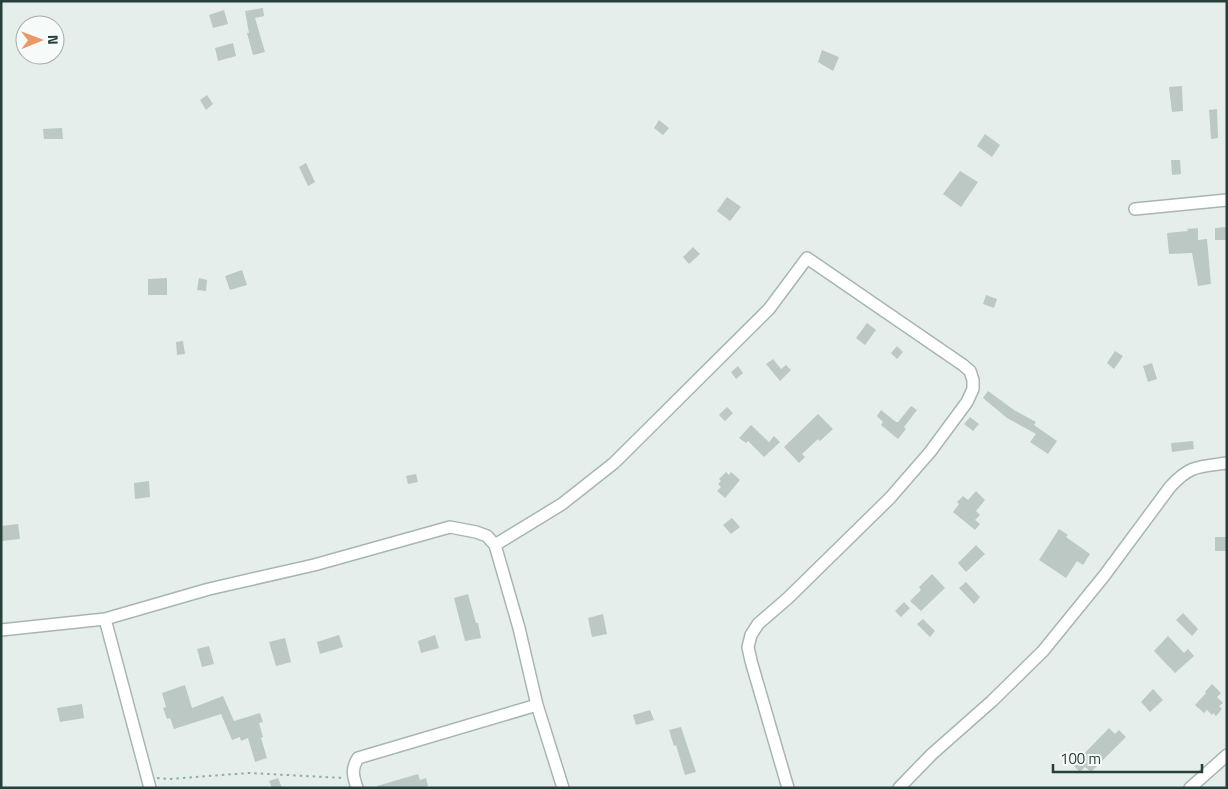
<svg xmlns="http://www.w3.org/2000/svg" width="1228" height="789" font-family="'Titillium Web',sans-serif">
  <style>
    .building { fill: #bbc8c4 }
    .lines { fill: none; stroke-linecap: round; stroke-linejoin: round }
    .minor-casing { stroke: #a8b6b3; stroke-width: 14 }
    .path { stroke: #88afa8; stroke-width: 2; stroke-dasharray: 2.5 4; stroke-linecap: butt }
    .minor { stroke: #fff; stroke-width: 11 }
  </style>
  <rect width="100%" height="100%" fill="#e5eeeb"/>
  <!-- building -->
  <path class="building" d="M263,8L264,16L255,18L265,52L253,55L247,33H249L245,11Z
    M224,10L228,24L213,28L209,15Z
    M233,43L236,56L218,61L215,48Z
    M822,50L839,57L833,71L818,62Z
    M1182,86L1183,111L1172,112L1169,87Z
    M207,95L213,104L206,110L200,100Z
    M1217,109L1218,138L1211,139L1209,110Z
    M659,120L669,128L663,135L654,128Z
    M62,128L63,139H44L43,129Z
    M985,134L1000,145L992,157L977,146Z
    M1171,160H1180L1181,174L1172,175Z
    M306,163L315,182L308,186L299,167Z
    M960,171L978,182L961,207L943,194Z
    M727,197L741,207L730,221L717,211Z
    M1227,227V240H1215V228Z
    M1198,228V240L1207,239L1211,284L1198,286L1192,253L1169,254L1167,233L1188,231L1187,229Z
    M693,247L700,254L689,264L683,257Z
    M242,270L247,285L230,290L225,276Z
    M167,278V295H148V279Z
    M199,278L207,280L206,291L197,290Z
    M986,295L997,299L994,308L983,304Z
    M867,323L876,330L865,345L856,338Z
    M183,341L185,354L177,355L176,342Z
    M897,346L903,352L897,359L891,353Z
    M1115,351L1123,356L1114,369L1107,363Z
    M773,359L781,369L786,365L791,370L780,381L766,364Z
    M1152,363L1157,379L1148,382L1143,366Z
    M738,366L743,373L736,379L731,372Z
    M988,391L1014,410L1036,422L1034,425L1057,441L1048,454L1030,442L1036,434L1007,418L983,398Z
    M911,406L917,410L904,427L906,429L898,439L881,425L883,422L877,416L881,410L896,422H898Z
    M727,407L733,413L725,421L719,415Z
    M818,414L833,429L820,441L818,439L802,454L805,457L799,463L784,447Z
    M970,417L979,424L973,431L964,424Z
    M751,425L769,442L774,436L780,442L764,457L748,441L746,443L739,438Z
    M1193,441L1194,449L1172,452L1171,443Z
    M726,472L729,475L731,472L740,480L725,498L717,491L721,487L718,484L721,481L719,479Z
    M416,474L418,482L408,484L406,476Z
    M149,481L150,497L135,499L134,483Z
    M976,491L985,500L976,511L980,515L975,520L980,524L975,530L953,512L959,504L957,502L963,496L968,500Z
    M732,518L740,527L731,534L723,525Z
    M18,524L20,539L1,541V526Z
    M1059,529L1068,535L1066,537L1090,554L1083,565L1077,561L1066,578L1039,560Z
    M1215,537H1226V551H1215Z
    M976,545L985,554L966,572L958,563Z
    M932,574L945,588L921,611L910,601L921,590L919,587Z
    M966,582L980,597L974,604L959,588Z
    M468,594L476,623H478L481,638L465,641L454,598Z
    M904,602L910,608L901,617L895,611Z
    M1183,613L1198,629L1192,636L1176,620Z
    M603,614L607,634L592,637L588,618Z
    M923,619L935,631L930,637L917,624Z
    M339,635L343,647L320,654L317,642Z
    M435,635L439,648L421,653L418,641Z
    M1168,636L1184,653L1188,649L1194,656L1175,673L1154,651Z
    M285,638L291,662L276,666L269,642Z
    M209,646L214,664L202,667L197,649Z
    M1212,684L1221,693L1217,697L1223,703L1219,706L1222,709L1216,716L1213,713L1212,715L1207,710L1204,713L1195,705L1206,693L1205,692Z
    M185,685L192,708L223,696L234,721L260,713L263,722L259,723L263,737L261,738L267,758L255,762L248,738L241,741L240,737L232,740L221,714L174,729L170,718L167,719L163,708L166,707L162,693Z
    M1153,689L1163,700L1150,712L1141,702Z
    M82,704L84,718L60,722L57,708Z
    M650,710L654,720L636,725L633,715Z
    M681,727L696,772L685,775L676,745L674,746L669,730Z
    M1109,728L1115,734L1119,730L1126,737L1091,772L1085,767L1080,772L1073,765Z
    M418,774L420,780L426,778L428,786L422,788H377V786Z
    M278,778L282,788H272L269,781Z"/>
  <g class="lines">
    <!-- minor casing -->
    <g class="minor-casing">
      <path id="minor" d="M1135,209L1227,200
        M495,545L519,628L537,705L563,788
        M105,619L150,788
        M1,630L105,619L209,589L314,565L450,527L476,532L487,536L495,545L562,504L614,463L769,309L807,258L963,365L970,371L973,380V389L967,402L930,452L890,498L788,598L758,624L751,635L748,647L751,661L788,788
        M357,788C353,776 351,769 358,758L537,705
        M899,788L932,754L992,701L1043,651L1104,576L1170,487C1190,465 1198,467 1227,463
        M1190,788L1227,755"/>
    </g>
    <!-- path -->
    <path class="path" d="M157,778L169,779L249,773L344,778"/>
    <!-- minor -->
    <use href="#minor" class="minor"/>
  </g>
  <!-- border -->
  <rect width="1228" height="789" fill="none" stroke="#253f3b" stroke-width="5"/>
  <!-- north arrow -->
  <g transform="translate(40 40) rotate(89)"><circle r="24" fill="#f6faf8" stroke="#a2afac"/>
  <path d="M0-4L9 19L0 12L-9 19Z" fill="#ea9867"/>
  <text y="-8" font-size="14" font-weight="bold" text-anchor="middle" fill="#253f3b">N</text>
  </g>
  <!-- scale -->
  <path d="M1053 764v8h149v-8" fill="none" stroke="#253f3b" stroke-width="2.5"/>
  <text x="1060" y="764" font-size="15" fill="#253f3b" stroke="#f6faf8" stroke-width="4" paint-order="stroke">100 m</text>
</svg>
